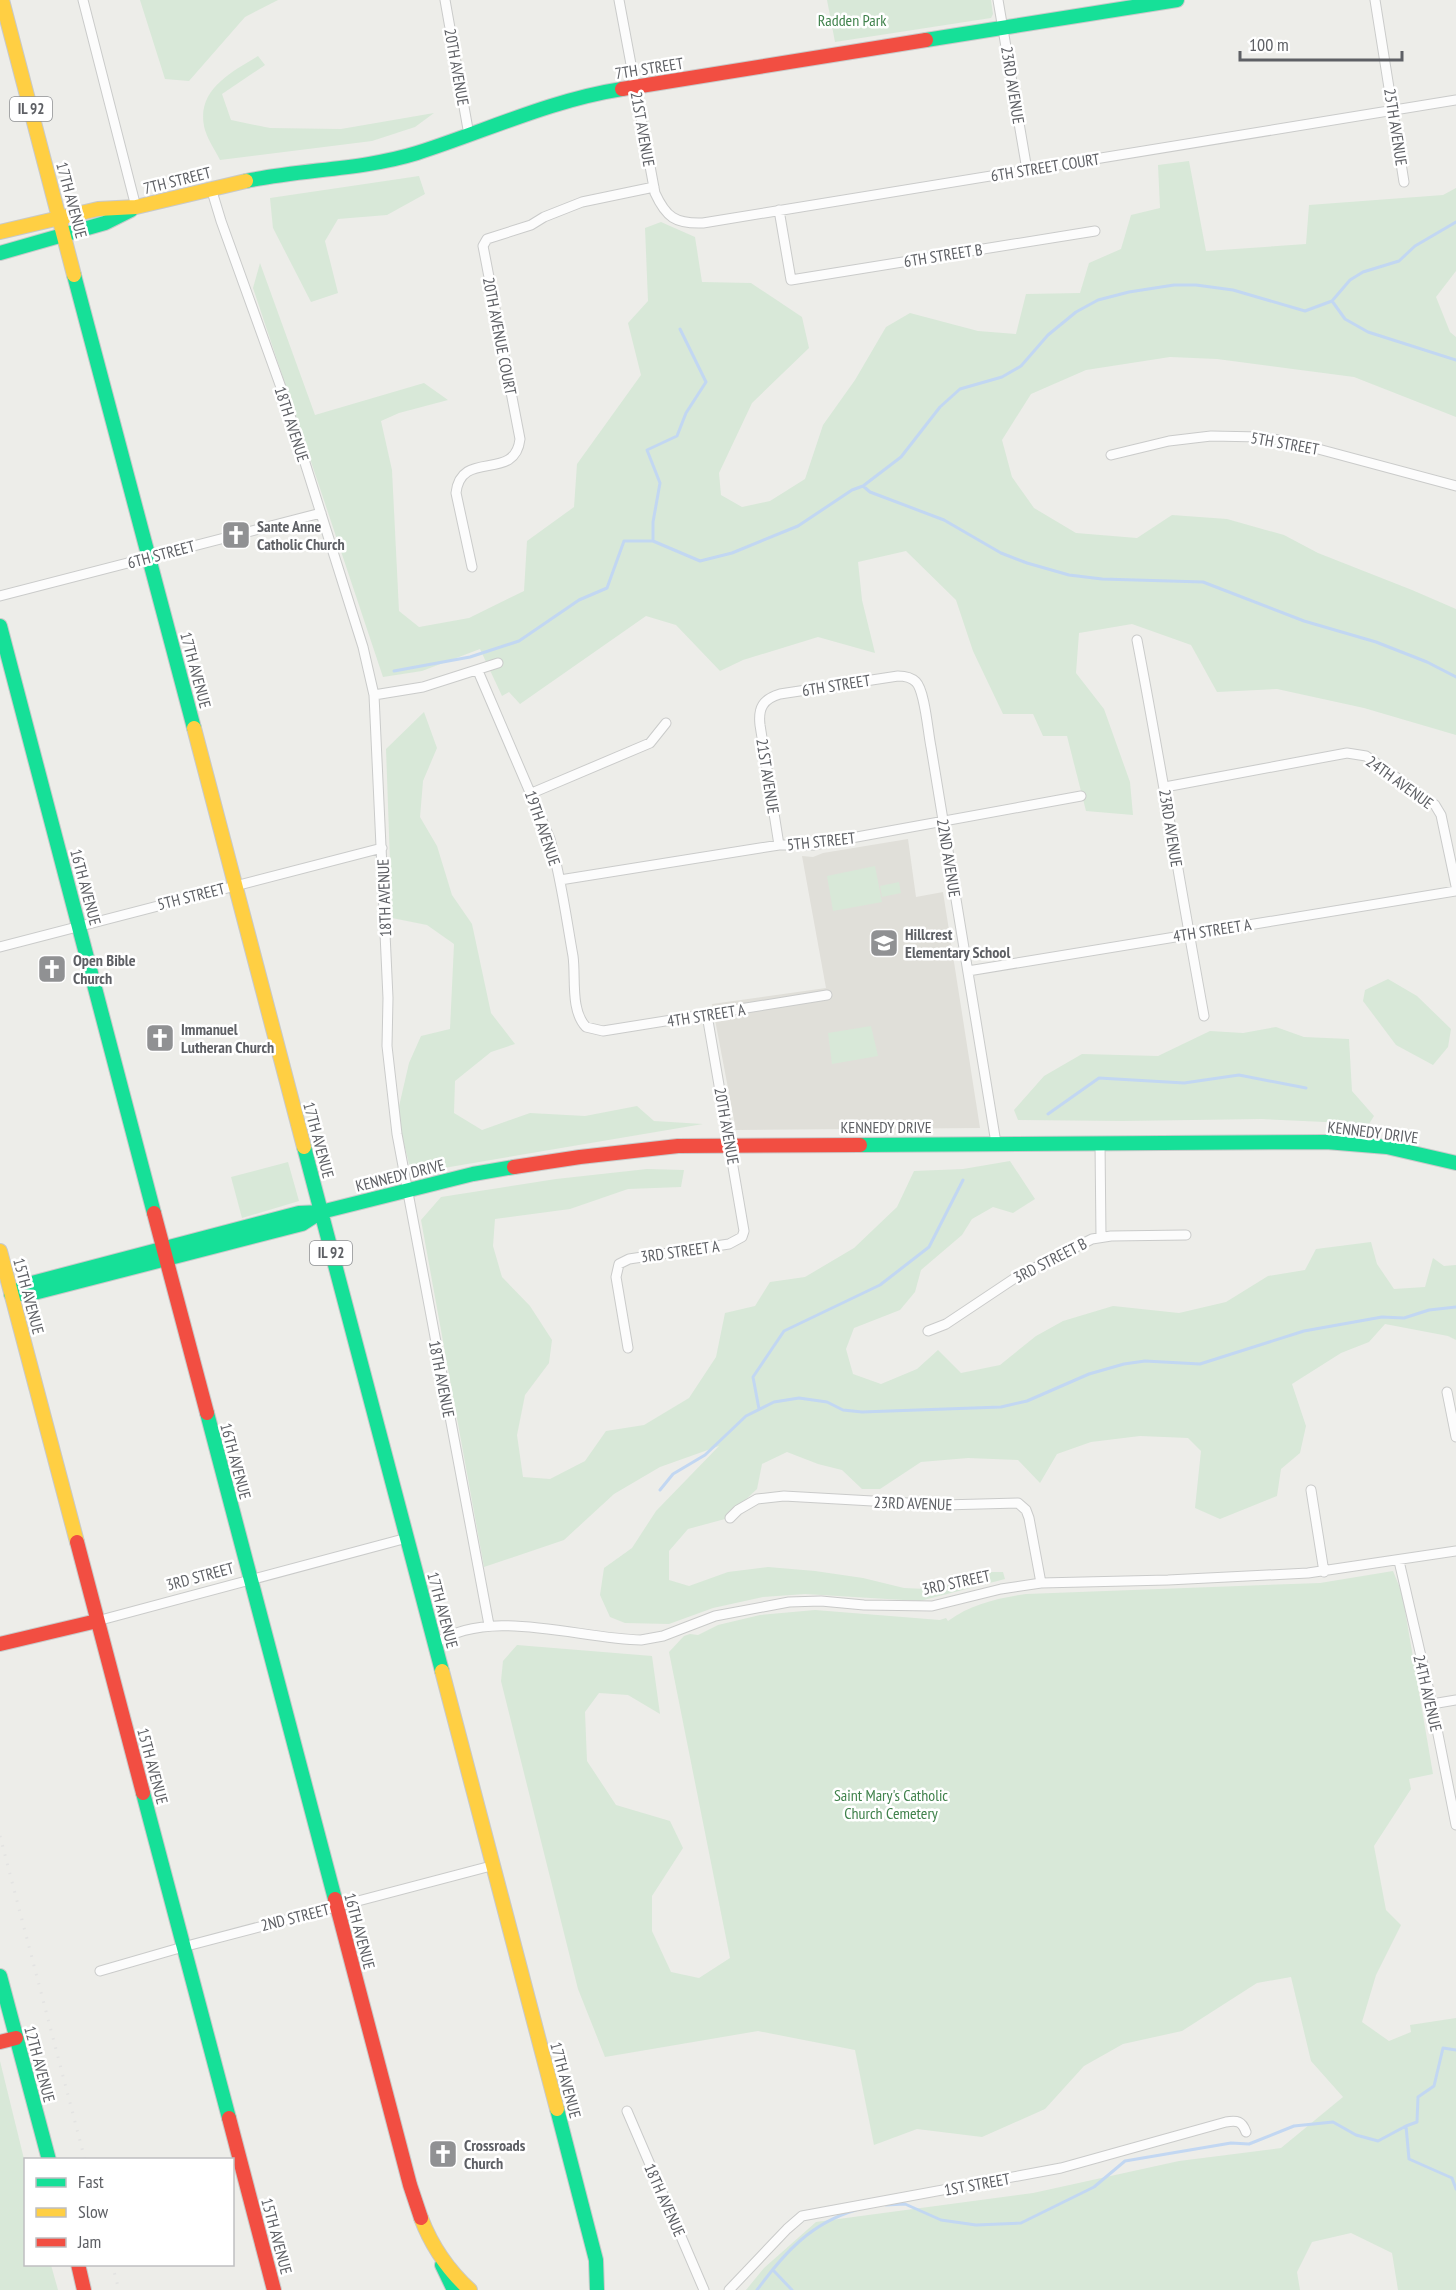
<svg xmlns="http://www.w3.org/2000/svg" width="1456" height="2290" font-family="'PT Sans Narrow',sans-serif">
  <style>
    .education { fill: #e0dfd9 }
    .green { fill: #d8e8d8 }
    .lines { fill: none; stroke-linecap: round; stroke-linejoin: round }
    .stream { stroke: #c2d7f2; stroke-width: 3 }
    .street-casing { stroke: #cacbca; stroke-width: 11 }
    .fast-casing { stroke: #c8c9c9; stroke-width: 16 }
    .slow-casing { stroke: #c8c9c9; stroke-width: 16 }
    .jam-casing { stroke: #c8c9c9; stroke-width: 16 }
    .street { stroke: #fcfcfc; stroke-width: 9 }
    .fast { stroke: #16e098; stroke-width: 14 }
    .slow { stroke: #ffcf43; stroke-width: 14 }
    .jam { stroke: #f24e42; stroke-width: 14 }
    .rail { stroke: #e3e3e2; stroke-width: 3; stroke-dasharray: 1.5 8; stroke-linecap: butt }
    .labels { text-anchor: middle; stroke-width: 5; stroke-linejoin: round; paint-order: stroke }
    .shield { fill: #fff; stroke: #8e9093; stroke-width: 1.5 }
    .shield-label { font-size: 15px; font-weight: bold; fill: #5e6065 }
    .park-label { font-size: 16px; fill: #40824c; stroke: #fff }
    .street-label { font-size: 16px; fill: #5e6065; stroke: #fff }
    .poi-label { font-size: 16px; font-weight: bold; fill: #5e6065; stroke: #fff; text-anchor: start }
  </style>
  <rect width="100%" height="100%" fill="#edede9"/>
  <!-- education -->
  <path class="education" d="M908,839L916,897L943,892L980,1128L736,1130L712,1004L826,988L802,856L813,857L823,853Z"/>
  <!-- green -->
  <path class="green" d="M140,0H278L245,17L189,81L165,79Z
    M827,0H991L993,14L991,18L835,42Z
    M258,56L265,65L222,94L231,120L270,128L341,129L434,113L415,127L372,141L220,160C215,150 206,137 204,126C197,89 232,72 258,56Z
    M1189,161L1206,251L1306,244L1309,205L1443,195L1456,188V271L1436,297L1450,332L1456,337V417L1354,377L1217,359L1170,357L1086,370L1031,394L1002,440L1012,477L1034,508L1076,533L1137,538L1172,515L1227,519L1284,535L1318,553L1412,590L1456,609V735L1364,708L1277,689L1217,692L1191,645L1132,624L1079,633L1076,673L1104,709L1130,782L1133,815L1086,811L1067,736H1043L1033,714H1003L973,651L956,600L906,551L858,562L862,600L875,653L818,637L743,660L720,671L676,625L646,616L520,704L509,692L502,696L480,649L422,671L383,677L253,288L260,263L315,415L424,383L448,400L399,413L381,421L392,470L399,611L419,627L469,618L524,591L527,541L574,507L577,464L641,375L628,323L648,301L645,228L661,222L695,237L702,282L751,283L802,317L809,348L752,403L719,473L721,495L742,507L770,501L805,479L823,425L855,380L886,327L910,313L978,331L1016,334L1026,294L1080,293L1089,263L1121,249L1131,215L1160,208L1158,165Z
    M419,176L425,194L387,215L338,219L325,241L338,293L311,302L273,228L270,198Z
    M424,712L437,748L423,781L420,817L437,846L452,895L472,924L491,1013L515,1044L491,1052L455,1081L454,1113L482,1130L530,1113L585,1116L637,1106L654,1121L703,1124L438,1169L410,1168L397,1115L409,1063L421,1036L450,1029L454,944L427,925L392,918L386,749Z
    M875,866L882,902L833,911L827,876Z
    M899,882L901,893L882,897L880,886Z
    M1388,979L1417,996L1451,1029L1448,1047L1433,1065L1396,1045L1363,1001L1365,990Z
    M871,1026L878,1056L832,1064L828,1033Z
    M1276,1027L1304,1037L1349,1039L1352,1091L1374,1116L1369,1124L1261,1119L1123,1121L1018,1120L1014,1110L1044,1076L1082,1054L1158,1056L1210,1031L1243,1033Z
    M1010,1161L1035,1199L1013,1213L993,1207L972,1219L962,1235L921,1270L915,1292L900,1310L854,1328L846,1349L853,1374L881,1384L917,1369L938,1350L961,1373L1000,1365L1036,1336L1063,1321L1113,1306L1179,1313L1226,1302L1268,1276L1305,1270L1316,1249L1371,1242L1377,1264L1394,1289L1425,1287L1433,1258L1444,1266L1456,1265V1340L1448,1336L1385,1324L1369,1342L1341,1353L1292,1384L1306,1426L1300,1453L1281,1469L1277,1496L1220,1519L1195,1508L1201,1451L1188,1438L1140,1436L1091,1442L1057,1454L1040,1483L1018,1460L968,1458L921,1462L880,1489H862L842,1470L818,1464L787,1452L762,1464L757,1489L725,1519L688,1529L669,1551V1580L689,1586L728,1572L768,1567L815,1571L863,1578L904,1588L926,1589L956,1584L989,1572H1003L1005,1579L920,1601L805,1594L763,1597L713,1608L669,1624L625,1623L610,1617L600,1595L604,1568L632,1548L656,1511L719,1446L660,1467L614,1494L564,1540L484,1567L421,1220L441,1197L556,1179L647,1169L684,1170L681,1187L628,1189L570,1209L495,1219L493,1246L502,1277L530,1306L552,1340L549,1363L525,1395L517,1435L523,1477L550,1479L585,1461L606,1431L644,1425L689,1398L716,1357L725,1313L755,1306L770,1282L805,1277L854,1248L897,1207L914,1171L963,1169Z
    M288,1162L299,1201L242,1218L231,1177Z
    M1393,1571L1402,1593L1433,1774L1409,1779L1411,1789L1374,1846L1386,1910L1401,1925L1376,1975L1362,2022L1389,2041L1411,2032L1410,2025L1456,2018V2290H1398L1392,2253L1351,2233L1312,2242L1297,2272L1300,2290H746L764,2268L816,2222L1033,2193L1179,2161L1281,2148L1343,2097L1311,2061L1291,1977L1257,1983L1182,2031L1123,2044L1084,2066L1045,2109L982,2137L917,2129L874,2145L855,2050L758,2031L605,2057L578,1989L501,1681L503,1661L517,1645L652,1656L660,1714L628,1695L599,1693L585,1712L587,1761L616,1805L670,1821L683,1848L652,1896V1931L671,1972L699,1978L730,1958L669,1652L684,1636L690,1634L698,1635L718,1625L760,1615L815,1610L940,1620L946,1618L948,1621C971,1604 998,1598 1026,1594L1320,1583Z
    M0,2061L25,2163L26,2264L51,2265L58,2290H0Z"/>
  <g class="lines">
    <!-- stream -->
    <path class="stream" d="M1332,301L1345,319L1368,332L1456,360
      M863,486L870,492L944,520L1001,553L1027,563L1069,575L1102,579L1203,582L1304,621L1376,642L1427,662L1456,677
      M653,541V522L660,483L647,450L677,436L686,413L706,382L680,329
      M394,671L470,657L519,641L579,600L607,588L624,541H653L700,561L732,553L798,526L852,490L863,486L901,457L940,407L960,389L1002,377L1021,366L1048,335L1076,312L1098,300L1129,292L1174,285H1196L1233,290L1305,311L1332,301L1350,280L1363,272L1399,261L1415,246L1456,222
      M1048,1114L1099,1078L1184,1083L1239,1075L1306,1088
      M759,1409L753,1377L784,1331L880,1285L929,1247L963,1180
      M660,1490L673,1474L705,1455L746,1416L774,1402L799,1398L827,1402L843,1410L862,1412L1001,1407L1027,1401L1089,1374L1124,1364L1145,1361L1200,1364L1304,1331L1382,1317L1404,1318L1429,1310L1456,1307
      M1406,2126L1409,2159L1452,2178L1456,2189
      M886,2205L905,2204L941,2220L976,2225L1021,2223L1094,2187L1125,2161L1231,2143L1249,2144L1294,2126L1333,2122L1356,2135L1378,2141L1406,2126L1417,2122L1418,2097L1434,2086L1443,2048L1456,2050
      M773,2270L792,2290
      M757,2290C784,2253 811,2223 856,2210"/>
    <!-- street casing -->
    <g class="street-casing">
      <path id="street" d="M83,0L136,207
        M445,0L469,135
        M619,0L655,193C666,217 675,224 703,223L1456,100
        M998,0L1027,170
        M1375,0L1404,182
        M211,188L221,221L283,393L363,647L374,695L388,998L387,1046L397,1134L489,1625
        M779,210L791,280L1095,231
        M1111,455L1169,441L1211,436L1261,437L1292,442L1456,486
        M472,567L456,493C461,448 515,483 520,439L484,251L483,246L487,239L531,225L544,217L582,202L654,187
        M0,596L321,513
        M1137,640C1161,765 1181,891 1204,1016
        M478,671L550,839C561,877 566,917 573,956C576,977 570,1010 586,1027L603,1031L827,995
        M374,695L423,687L498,663
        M1165,787L1347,753L1366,756L1435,805L1441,815L1456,886
        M532,793L650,743L666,723
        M779,845L760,725C758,708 763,699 780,694L898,676C905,676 911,677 916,682C925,691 928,733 931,747L996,1143
        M560,880L779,845H813L1081,796
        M0,947L382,848
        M968,971L1456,891
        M1100,1143L1101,1237
        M928,1331L946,1324L1015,1278L1092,1239L1111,1236L1186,1235
        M628,1348L616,1277L619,1264L629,1259L729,1244L742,1237L744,1231L707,1015
        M1447,1392L1456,1437
        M1311,1490L1324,1572
        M730,1518L738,1510L757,1499L784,1496L943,1505L1018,1503L1026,1510L1029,1518L1041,1583
        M1399,1561L1432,1704L1456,1825
        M97,1621L407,1538
        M435,1644C488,1606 579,1639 641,1640L663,1636L715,1616L789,1602L821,1601L864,1605L932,1606L1001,1589L1041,1583L1168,1580L1308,1573L1456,1551
        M1432,1704L1456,1700
        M100,1971L183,1947L491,1866
        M627,2111L704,2290
        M729,2290L787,2229L802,2216L1061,2168L1226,2122C1237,2120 1242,2121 1246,2132"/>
    </g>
    <!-- fast casing -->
    <g class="fast-casing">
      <path id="fast" d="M926,40L1177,0
        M246,181C303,169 362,170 417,153C486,131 551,100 622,89
        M0,253L105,223L131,210
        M74,275L194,728
        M0,626L154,1213
        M860,1145L1326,1142L1387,1147L1456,1163
        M304,1147L442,1671
        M11,1294L32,1283L299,1213L321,1212L473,1174L514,1167
        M17,1294L34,1293L302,1224L319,1213
        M207,1413L335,1899
        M143,1793L229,2118
        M0,1976L49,2160
        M557,2109L596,2260L597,2290
        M442,2265L454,2290"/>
    </g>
    <!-- slow casing -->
    <g class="slow-casing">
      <path id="slow" d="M2,0L74,275
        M0,232L98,209L136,207L246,181
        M194,728L304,1147
        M0,1251L77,1542
        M442,1671L557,2109
        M421,2218C432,2247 447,2269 470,2290"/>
    </g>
    <!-- jam casing -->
    <g class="jam-casing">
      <path id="jam" d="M622,89L926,40
        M514,1167L580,1157L678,1146L860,1145
        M154,1213L207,1413
        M77,1542L143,1793
        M0,1644L97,1621
        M335,1899L410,2185L421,2218
        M0,2042L16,2038
        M229,2118L274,2290
        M78,2264L84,2290"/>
    </g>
    <!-- street -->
    <use href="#street" class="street"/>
    <!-- fast -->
    <use href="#fast" class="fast"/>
    <!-- slow -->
    <use href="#slow" class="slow"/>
    <!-- jam -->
    <use href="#jam" class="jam"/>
    <!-- rail -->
    <path class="rail" d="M0,1836L85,2160
      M112,2264L119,2290"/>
  </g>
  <!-- icons -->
  <defs>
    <g id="church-square" transform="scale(1.5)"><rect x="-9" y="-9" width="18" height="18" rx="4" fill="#909193" stroke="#fff"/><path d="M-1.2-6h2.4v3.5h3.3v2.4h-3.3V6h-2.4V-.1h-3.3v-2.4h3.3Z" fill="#fff"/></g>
    <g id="school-square" transform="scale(1.5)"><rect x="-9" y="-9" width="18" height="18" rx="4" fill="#909193" stroke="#fff"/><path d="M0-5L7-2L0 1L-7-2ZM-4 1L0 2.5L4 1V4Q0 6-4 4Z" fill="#fff"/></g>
  </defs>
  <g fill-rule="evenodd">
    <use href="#church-square" x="236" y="535"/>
    <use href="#school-square" x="884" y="943"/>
    <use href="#church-square" x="52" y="969"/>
    <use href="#church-square" x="160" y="1038"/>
    <use href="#church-square" x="443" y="2154"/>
  </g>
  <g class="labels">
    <!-- shield labels -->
    <g class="shield">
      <rect x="10" y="97" width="42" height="24" rx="4.5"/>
      <rect x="310" y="1241" width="42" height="24" rx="4.5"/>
    </g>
    <g class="shield-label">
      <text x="31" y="114">IL 92</text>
      <text x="331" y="1258">IL 92</text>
    </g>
    <!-- park labels -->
    <g class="park-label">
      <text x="852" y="26">Radden Park</text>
      <text x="891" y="1801">Saint Mary's Catholic<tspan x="891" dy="18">Church Cemetery</tspan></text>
    </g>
    <!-- street labels -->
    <g class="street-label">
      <text transform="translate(457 67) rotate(80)" y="6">20TH AVENUE</text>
      <text transform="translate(649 68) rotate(-9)" y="6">7TH STREET</text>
      <text transform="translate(1013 85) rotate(81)" y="6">23RD AVENUE</text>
      <text transform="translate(1396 127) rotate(81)" y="6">25TH AVENUE</text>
      <text transform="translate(643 129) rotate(80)" y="6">21ST AVENUE</text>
      <text transform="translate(1045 167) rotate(-9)" y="6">6TH STREET COURT</text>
      <text transform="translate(177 180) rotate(-14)" y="6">7TH STREET</text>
      <text transform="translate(72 200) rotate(75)" y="6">17TH AVENUE</text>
      <text transform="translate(943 255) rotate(-9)" y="6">6TH STREET B</text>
      <text transform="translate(500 336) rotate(79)" y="6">20TH AVENUE COURT</text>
      <text transform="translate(292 424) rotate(72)" y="6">18TH AVENUE</text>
      <text transform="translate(1285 443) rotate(10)" y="6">5TH STREET</text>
      <text transform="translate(161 554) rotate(-15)" y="6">6TH STREET</text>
      <text transform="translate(196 670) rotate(75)" y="6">17TH AVENUE</text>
      <text transform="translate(836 685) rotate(-9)" y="6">6TH STREET</text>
      <text transform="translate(768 776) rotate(81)" y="6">21ST AVENUE</text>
      <text transform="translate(1400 782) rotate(36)" y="6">24TH AVENUE</text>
      <text transform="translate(543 828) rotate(71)" y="6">19TH AVENUE</text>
      <text transform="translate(1171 828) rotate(81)" y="6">23RD AVENUE</text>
      <text transform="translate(821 841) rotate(-6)" y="6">5TH STREET</text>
      <text transform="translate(949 858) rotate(81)" y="6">22ND AVENUE</text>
      <text transform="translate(86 887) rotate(75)" y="6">16TH AVENUE</text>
      <text transform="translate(191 896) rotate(-14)" y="6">5TH STREET</text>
      <text transform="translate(384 898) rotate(-92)" y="6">18TH AVENUE</text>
      <text transform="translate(1212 930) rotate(-9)" y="6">4TH STREET A</text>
      <text transform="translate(706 1015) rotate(-9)" y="6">4TH STREET A</text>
      <text transform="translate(727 1126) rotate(80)" y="6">20TH AVENUE</text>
      <text x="886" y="1133">KENNEDY DRIVE</text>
      <text transform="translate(1373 1132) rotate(7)" y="6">KENNEDY DRIVE</text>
      <text transform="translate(319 1140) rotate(75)" y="6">17TH AVENUE</text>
      <text transform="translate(400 1175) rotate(-14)" y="6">KENNEDY DRIVE</text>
      <text transform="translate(680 1251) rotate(-8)" y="6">3RD STREET A</text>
      <text transform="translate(1050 1260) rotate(-27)" y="6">3RD STREET B</text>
      <text transform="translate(29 1296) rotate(75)" y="6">15TH AVENUE</text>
      <text transform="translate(442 1379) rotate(79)" y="6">18TH AVENUE</text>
      <text transform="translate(236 1461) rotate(75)" y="6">16TH AVENUE</text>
      <text transform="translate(913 1503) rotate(2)" y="6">23RD AVENUE</text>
      <text transform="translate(200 1576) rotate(-15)" y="6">3RD STREET</text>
      <text transform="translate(956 1582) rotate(-12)" y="6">3RD STREET</text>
      <text transform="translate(443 1610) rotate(75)" y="6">17TH AVENUE</text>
      <text transform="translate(1428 1693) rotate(77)" y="6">24TH AVENUE</text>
      <text transform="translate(153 1766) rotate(75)" y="6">15TH AVENUE</text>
      <text transform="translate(295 1917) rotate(-14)" y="6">2ND STREET</text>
      <text transform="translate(360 1931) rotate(75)" y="6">16TH AVENUE</text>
      <text transform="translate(40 2064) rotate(75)" y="6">12TH AVENUE</text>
      <text transform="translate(566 2080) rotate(75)" y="6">17TH AVENUE</text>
      <text transform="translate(977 2184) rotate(-10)" y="6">1ST STREET</text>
      <text transform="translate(665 2200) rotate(66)" y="6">18TH AVENUE</text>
      <text transform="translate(277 2236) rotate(75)" y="6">15TH AVENUE</text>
    </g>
    <!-- poi labels -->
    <g class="poi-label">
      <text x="257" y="532">Sante Anne<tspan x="257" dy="18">Catholic Church</tspan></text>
      <text x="905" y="940">Hillcrest<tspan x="905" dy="18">Elementary School</tspan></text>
      <text x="73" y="966">Open Bible<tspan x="73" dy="18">Church</tspan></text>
      <text x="181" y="1035">Immanuel<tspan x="181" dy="18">Lutheran Church</tspan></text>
      <text x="464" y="2151">Crossroads<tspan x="464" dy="18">Church</tspan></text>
    </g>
  </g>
  <!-- legend -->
  <rect x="24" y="2158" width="210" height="108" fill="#ffffff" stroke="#bfbfc1" stroke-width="1.5"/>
  <rect x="36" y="2178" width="30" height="9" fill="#16e098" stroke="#bfbfc1" stroke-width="1.5"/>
  <text x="78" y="2188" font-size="18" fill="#5e6065">Fast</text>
  <rect x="36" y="2208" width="30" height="9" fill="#ffcf43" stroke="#bfbfc1" stroke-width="1.5"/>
  <text x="78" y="2218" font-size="18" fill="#5e6065">Slow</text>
  <rect x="36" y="2238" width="30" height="9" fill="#f24e42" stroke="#bfbfc1" stroke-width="1.5"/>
  <text x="78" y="2248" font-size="18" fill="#5e6065">Jam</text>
  <!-- scale -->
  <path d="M1240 51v9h162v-9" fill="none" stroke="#5e6065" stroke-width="3"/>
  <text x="1249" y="51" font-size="18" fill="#5e6065" stroke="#ffffff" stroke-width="4.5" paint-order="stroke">100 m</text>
</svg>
